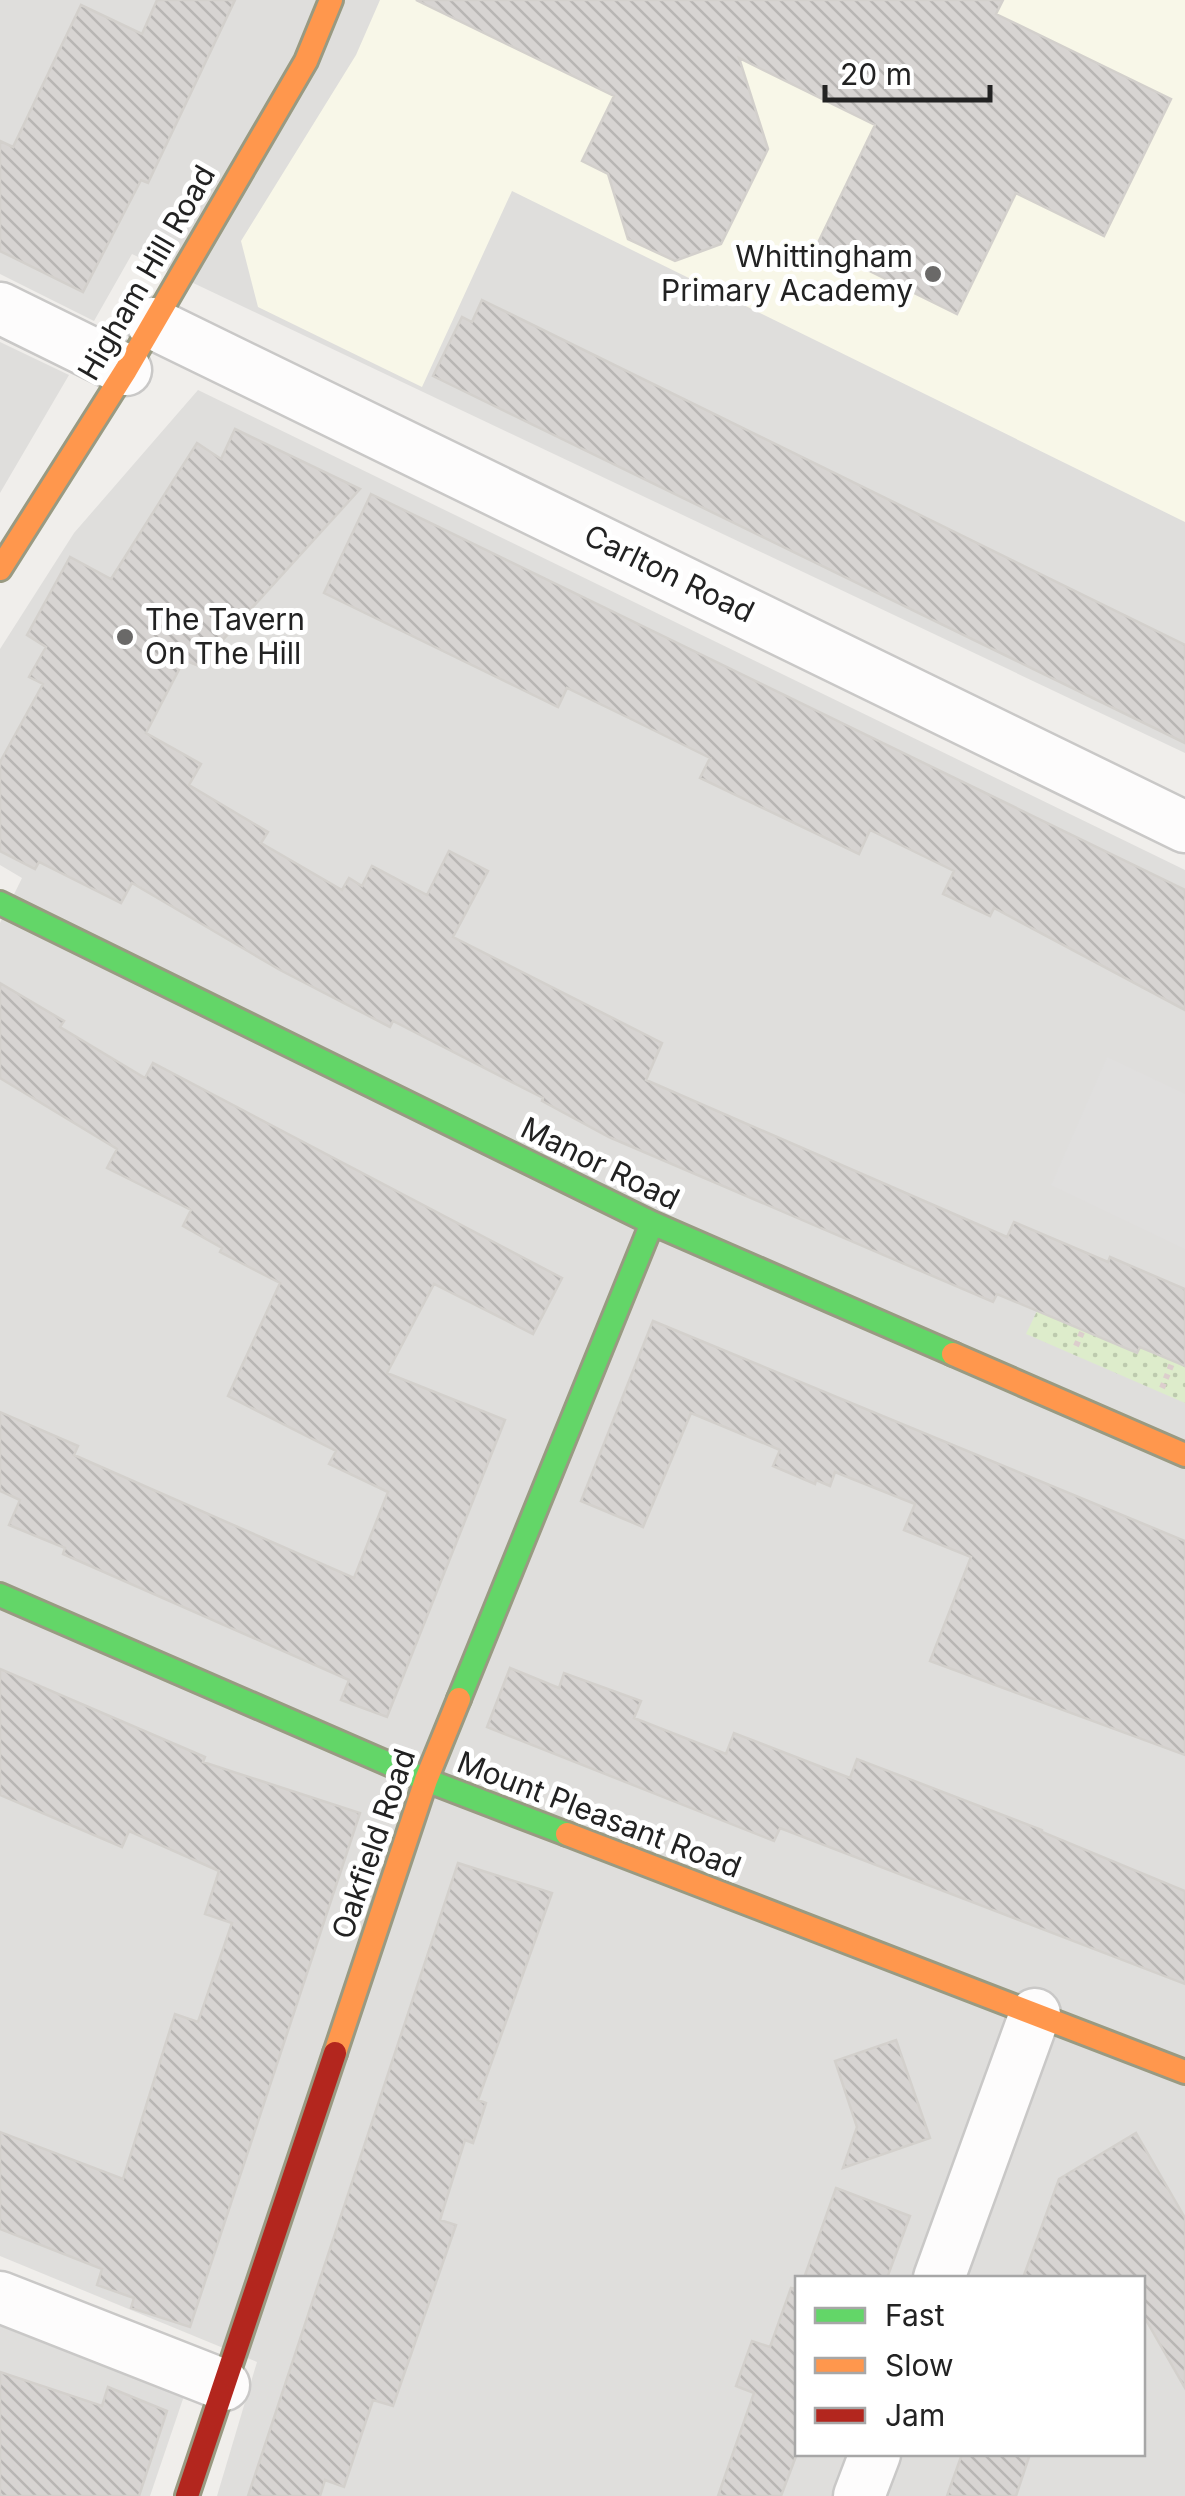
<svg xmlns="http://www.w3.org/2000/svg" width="1185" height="2496" font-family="Inter,sans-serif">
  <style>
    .residential { fill: #dfdedc; fill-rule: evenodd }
    .education { fill: #f8f7e8 }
    .grass { fill: url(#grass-dots) }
    .parking { fill: #e0dfde }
    .building { fill: url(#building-back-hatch); stroke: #d3d0cc; stroke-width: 2.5 }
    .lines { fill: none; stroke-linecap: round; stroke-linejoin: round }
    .street-casing { stroke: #c9c8c7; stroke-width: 55 }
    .fast-casing { stroke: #999a82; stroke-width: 28 }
    .slow-casing { stroke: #999a82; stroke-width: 28 }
    .jam-casing { stroke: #999a82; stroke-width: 28 }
    .path { stroke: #dccecd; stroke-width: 6; stroke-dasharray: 5 5; stroke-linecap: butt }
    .street { stroke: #fdfcfc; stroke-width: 50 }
    .fast { stroke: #63d668; stroke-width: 22 }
    .slow { stroke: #ff974d; stroke-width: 22 }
    .jam { stroke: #b3261e; stroke-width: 22 }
    .poi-dot { fill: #6a6968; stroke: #fff; stroke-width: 4 }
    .labels { text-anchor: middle; stroke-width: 10; stroke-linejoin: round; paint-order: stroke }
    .poi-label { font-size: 30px; fill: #222; stroke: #fff; text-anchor: end }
    .street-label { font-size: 30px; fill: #222; stroke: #fff }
  </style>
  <defs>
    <pattern id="grass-dots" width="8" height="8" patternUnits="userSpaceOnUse" patternTransform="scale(2.5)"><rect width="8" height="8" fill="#ddeccb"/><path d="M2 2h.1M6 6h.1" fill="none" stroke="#bdcaae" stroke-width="1.8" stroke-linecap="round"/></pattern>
    <pattern id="building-back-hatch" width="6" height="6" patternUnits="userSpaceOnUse" patternTransform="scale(2.5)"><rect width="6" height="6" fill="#d7d4d2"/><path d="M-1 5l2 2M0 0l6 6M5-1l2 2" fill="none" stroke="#b8b6b4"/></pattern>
  </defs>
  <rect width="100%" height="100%" fill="#f0eeeb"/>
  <!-- residential -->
  <path class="residential" d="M0,0H1185V753L132,254L94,321L0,274Z
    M0,342L69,375L0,493Z
    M198,390L1185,870V2496H217L257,2362L0,2256V923L22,878L0,865V649L74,533ZM798,2278H1142V2454H798Z
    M0,2326L184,2396L150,2496H0Z"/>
  <!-- education -->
  <path class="education" d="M380,0H1185V522L512,191L422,387L258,307L241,241L356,55Z"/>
  <!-- grass -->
  <path class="grass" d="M1037,1311L1136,1353L1140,1346L1185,1366V1403L1026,1334Z"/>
  <!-- parking -->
  <path class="parking" d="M1107,1057L1185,1094V1249L1051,1185Z"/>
  <!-- building -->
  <path class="building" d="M157,0H235L148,183L141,180L83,292L0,251V141L13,147L81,5L142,34Z
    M416,0H1003L996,14L1171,99L1104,236L1016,193L957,314L817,245L875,125L739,58L768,149L721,244L675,261L628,239L608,174L582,161L614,96Z
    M482,300L1185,645V743L433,376L462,317L472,322Z
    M235,429L360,489L199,666L184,660L146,733L201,764L189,785L268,832L261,843L342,890L349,878L362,886L372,866L427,895L449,851L488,871L453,937L662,1043L646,1080L1007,1237L1014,1222L1108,1262L1110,1257L1185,1289V1366L1140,1347L1137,1353L997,1294L993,1302L609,1137L542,1101L543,1098L393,1021L390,1027L280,970L132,883L121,903L39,862L35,869L0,851V762L43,684L29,677L46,647L27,635L70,557L111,579L197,443L221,459Z
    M371,494L1185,890V1010L994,908L990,916L943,894L954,871L911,850L870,830L859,854L700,778L710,758L633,720L567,688L558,707L324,593Z
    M0,983L64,1021L60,1027L145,1078L153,1063L562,1278L533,1334L434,1284L387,1373L505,1420L387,1717L341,1700L349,1680L63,1554L65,1548L9,1525L20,1500L0,1491V1412L78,1446L74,1455L354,1578L388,1492L329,1464L336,1451L228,1396L280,1283L220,1252L222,1248L183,1226L191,1210L107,1168L117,1149L0,1078Z
    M653,1321L1185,1541V1755L930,1661L971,1557L904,1530L915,1504L835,1472L830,1486L816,1480L815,1484L773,1466L780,1450L691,1413L643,1527L581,1501Z
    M510,1668L559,1688L564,1673L641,1701L634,1718L726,1754L734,1733L850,1778L857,1759L1042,1830V1832L1185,1891V1984L780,1828L774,1841L487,1727Z
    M0,1669L205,1757L203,1762L360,1813L190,2327L131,2308L134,2298L97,2285L102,2269L0,2229V2132L123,2179L175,2014L198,2022L232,1923L205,1914L219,1871L129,1831L122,1847L0,1795Z
    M458,1863L552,1893L478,2100L486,2103L473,2143L465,2140L440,2220L456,2225L393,2406L373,2400L344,2487L325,2480L320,2496H248Z
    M896,2040L930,2138L843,2168L857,2127L835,2061Z
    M1136,2133L1185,2218V2388L1142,2313V2278H1023L1059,2179Z
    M836,2188L910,2216L887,2278H804Z
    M791,2288L798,2289V2451L781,2496H718L754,2393L736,2386L752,2341L770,2347Z
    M0,2372L102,2406L108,2387L167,2411L139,2496H0Z
    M962,2454H1030L1016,2496H947Z"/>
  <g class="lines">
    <!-- street casing -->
    <g class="street-casing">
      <path id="street" d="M0,308L126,370
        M152,323L1185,827
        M939,2278L1035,2014
        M0,2297L224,2385
        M859,2496L875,2454"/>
    </g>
    <!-- fast casing -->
    <g class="fast-casing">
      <path id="fast" d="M0,903L652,1223L953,1354
        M0,1595L426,1780L567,1834
        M459,1699L652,1223"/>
    </g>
    <!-- slow casing -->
    <g class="slow-casing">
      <path id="slow" d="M0,569L126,370L306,61L331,0
        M953,1354L1185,1455
        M567,1834L1185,2072
        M335,2053L426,1780L459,1699"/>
    </g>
    <!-- jam casing -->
    <g class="jam-casing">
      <path id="jam" d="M187,2496L335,2053"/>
    </g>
    <!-- path -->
    <path class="path" d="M1076,1346L1083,1330
      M1162,1388L1173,1361"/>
    <!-- street -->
    <use href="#street" class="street"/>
    <!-- fast -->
    <use href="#fast" class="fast"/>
    <!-- slow -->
    <use href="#slow" class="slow"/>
    <!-- jam -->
    <use href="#jam" class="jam"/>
  </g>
  <!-- markers -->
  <g class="poi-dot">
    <circle cx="933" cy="274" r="10"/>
    <circle cx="125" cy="637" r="10"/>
  </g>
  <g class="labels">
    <!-- poi labels -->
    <g class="poi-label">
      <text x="913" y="267">Whittingham<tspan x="913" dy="34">Primary Academy</tspan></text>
      <text x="145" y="630" text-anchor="start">The Tavern<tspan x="145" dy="34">On The Hill</tspan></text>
    </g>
    <!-- street labels -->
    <g class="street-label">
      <text transform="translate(147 273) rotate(-60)" y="10">Higham Hill Road</text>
      <text transform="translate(669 574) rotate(26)" y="10">Carlton Road</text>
      <text transform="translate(600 1164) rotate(26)" y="10">Manor Road</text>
      <text transform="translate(599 1815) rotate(21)" y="10">Mount Pleasant Road</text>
      <text transform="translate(374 1844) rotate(-71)" y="10">Oakfield Road</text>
    </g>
  </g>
  <!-- legend -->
  <rect x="795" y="2276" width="350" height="180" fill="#ffffff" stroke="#a7a7a7" stroke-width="2.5"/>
  <rect x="815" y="2308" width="50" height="15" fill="#63d668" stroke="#a7a7a7" stroke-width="2.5"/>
  <text x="885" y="2326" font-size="30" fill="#222222">Fast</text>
  <rect x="815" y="2358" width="50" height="15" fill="#ff974d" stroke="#a7a7a7" stroke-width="2.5"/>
  <text x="885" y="2376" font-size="30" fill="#222222">Slow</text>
  <rect x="815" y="2408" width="50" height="15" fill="#b3261e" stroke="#a7a7a7" stroke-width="2.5"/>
  <text x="885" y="2426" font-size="30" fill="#222222">Jam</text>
  <!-- scale -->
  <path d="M825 85v15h165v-15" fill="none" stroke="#222222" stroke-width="5"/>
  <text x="840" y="85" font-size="30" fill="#222222" stroke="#ffffff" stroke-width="8" paint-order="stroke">20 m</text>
</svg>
